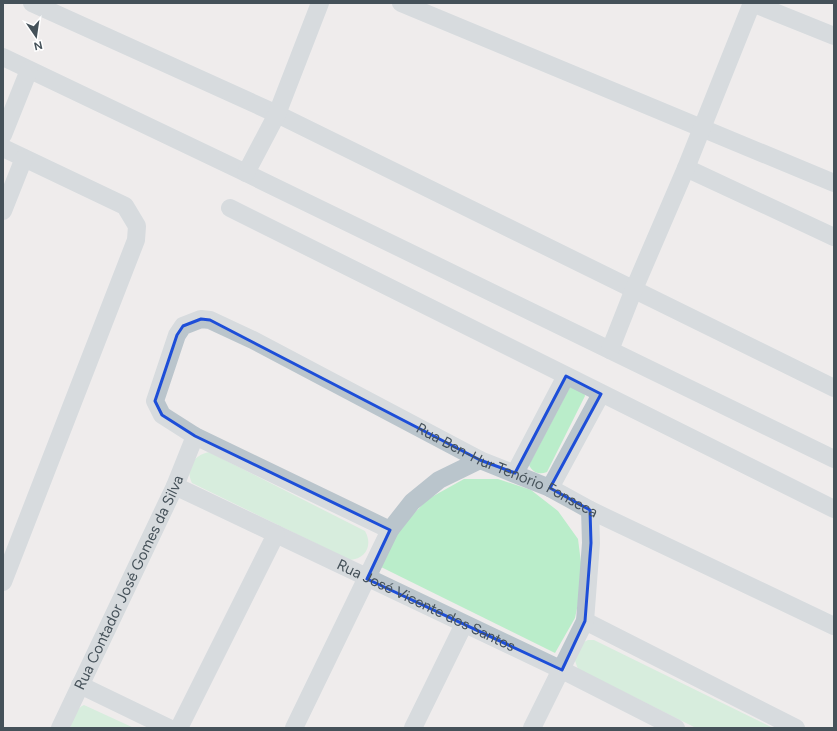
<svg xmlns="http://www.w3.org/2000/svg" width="837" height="731" font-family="Figtree,sans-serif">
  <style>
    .green { fill: #baedca }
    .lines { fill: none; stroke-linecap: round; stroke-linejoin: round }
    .minor { stroke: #bac5cc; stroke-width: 18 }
    .marked { fill: none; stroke: #1d4ed8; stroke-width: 3; stroke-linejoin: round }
    .labels { text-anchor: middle; stroke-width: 4; stroke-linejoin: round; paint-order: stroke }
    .street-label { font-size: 15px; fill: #455159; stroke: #fff }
  </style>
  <rect width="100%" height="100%" fill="#efecec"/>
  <!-- green -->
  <path class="green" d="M570,387L584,392L585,396L547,472C539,475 533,473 529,465Z
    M209,452L365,531C373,545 366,559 350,560L192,483C185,469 193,455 209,452Z
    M464,479H498L531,490L558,511L578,539L583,579L575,618L555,653L381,567L399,529L428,499Z
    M588,640H594L773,728H696L578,669L574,658L582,643Z
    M84,705L134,728H71C70,719 77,708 84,705Z"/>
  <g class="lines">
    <!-- minor -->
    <g class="minor">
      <path d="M32,3L277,114L834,388"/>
      <path d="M401,3L834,183"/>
      <path d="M752,3L834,36"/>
      <path d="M3,57L246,173L834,459"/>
      <path d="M3,135L29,70"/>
      <path d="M3,148L125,206L137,226L136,240L3,582"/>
      <path d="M686,168L834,237"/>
      <path d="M246,173L277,114L320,3"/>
      <path d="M230,208L834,509"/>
      <path d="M3,211L24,158"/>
      <path d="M610,350L634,289L686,168L752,3"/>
      <path d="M515,473L566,376"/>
      <path id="s1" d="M175,486L562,670L676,728"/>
      <path d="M550,488L601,394"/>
      <path id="s2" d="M390,530L195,436L162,415L155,401L177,335L183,326L201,319L210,320L253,340L480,460L550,488L590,510L834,626"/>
      <path d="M585,621L796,728"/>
      <path d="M80,685L169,728"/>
      <path id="s3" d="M60,728L175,486L195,436"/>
      <path d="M179,728L276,534"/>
      <path d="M294,728L390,530L412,502L439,480L480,460"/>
      <path d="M413,728L464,624"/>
      <path d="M532,728L585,621L591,543L590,510"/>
    </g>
  </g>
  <!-- marked area -->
  <path d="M0 0H837V731H0ZM201,319L210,320L480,460L515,473L566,376L601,394L550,488L590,510L591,543L585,621L562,670L367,579L390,530L195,436L162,415L155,401L177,335L183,326Z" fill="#efecec" fill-opacity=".55" fill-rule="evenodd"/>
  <path class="marked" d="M201,319L210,320L480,460L515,473L566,376L601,394L550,488L590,510L591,543L585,621L562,670L367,579L390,530L195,436L162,415L155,401L177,335L183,326Z"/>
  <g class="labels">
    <!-- street labels -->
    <g class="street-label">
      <text dy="5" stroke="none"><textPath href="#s2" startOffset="713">Rua Ben-Hur Tenório Fonseca</textPath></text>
      <text dy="5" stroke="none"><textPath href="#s3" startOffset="161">Rua Contador José Gomes da Silva</textPath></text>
      <text dy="5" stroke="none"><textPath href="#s1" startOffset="278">Rua José Vicente dos Santos</textPath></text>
    </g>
  </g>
  <!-- border -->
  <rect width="837" height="731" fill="none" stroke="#455159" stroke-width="8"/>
  <!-- north arrow -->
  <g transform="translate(36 36) rotate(167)" stroke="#ffffff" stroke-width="3" paint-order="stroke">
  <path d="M0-3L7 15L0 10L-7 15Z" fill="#455159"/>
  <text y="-6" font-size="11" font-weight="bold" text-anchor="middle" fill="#455159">N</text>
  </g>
</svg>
